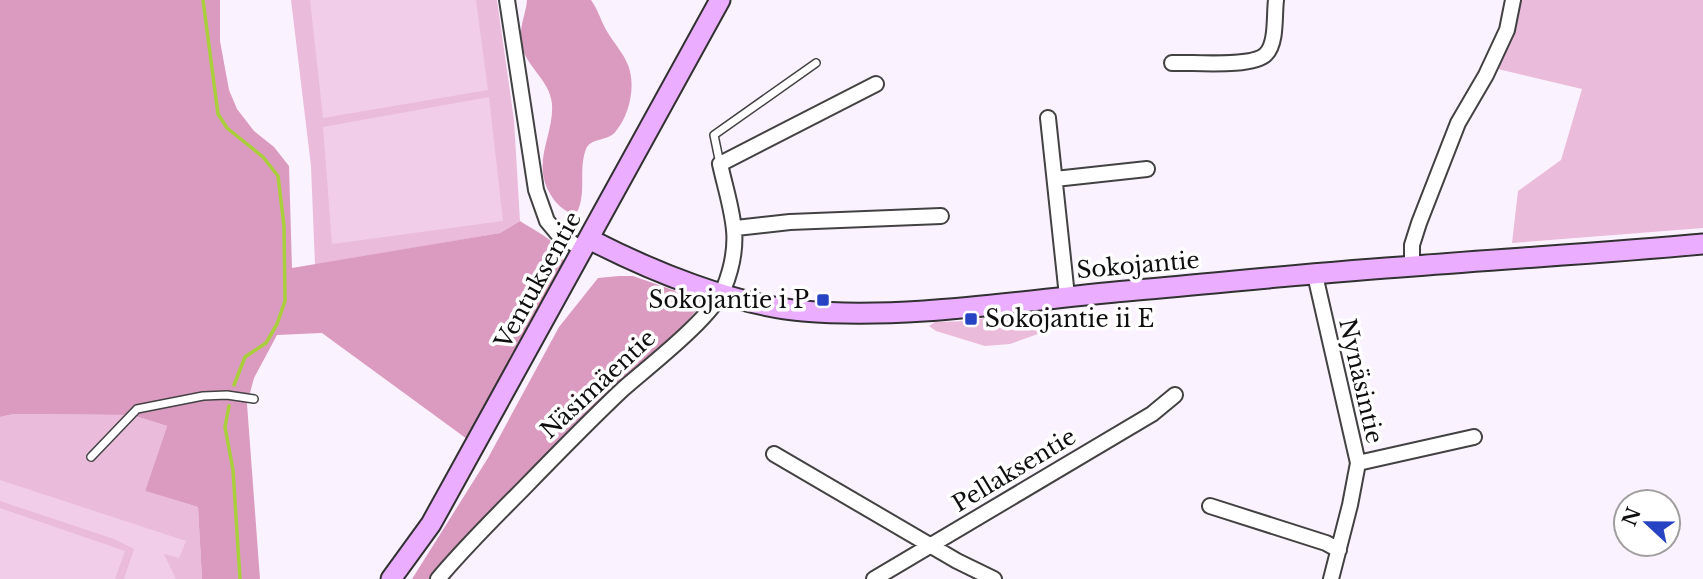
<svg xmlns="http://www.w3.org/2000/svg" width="1703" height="579" font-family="'Libre Baskerville',serif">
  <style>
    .green { fill: #eabbda }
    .forest { fill: #db9ac0 }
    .pitch { fill: #f1cdea }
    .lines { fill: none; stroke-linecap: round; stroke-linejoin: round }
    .stream { stroke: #a9cf3c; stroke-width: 3.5 }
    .lane-casing { stroke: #424242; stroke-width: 10 }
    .street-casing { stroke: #424242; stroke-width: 18 }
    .secondary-casing { stroke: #313131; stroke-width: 23 }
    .lane { stroke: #fff; stroke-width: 7 }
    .street { stroke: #fff; stroke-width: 14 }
    .secondary { stroke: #eaadff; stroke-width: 19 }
    .poi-dot { fill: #2543c2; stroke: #fff; stroke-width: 2.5 }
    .labels { text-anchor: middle; stroke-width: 7; stroke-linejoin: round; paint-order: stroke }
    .street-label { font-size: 23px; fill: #0f0f0f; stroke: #fff }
    .poi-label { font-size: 23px; fill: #0f0f0f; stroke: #fff; text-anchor: end }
  </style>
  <rect width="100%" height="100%" fill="#fbf2ff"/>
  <!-- green -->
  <path class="green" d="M291,0H497L514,120L520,221L500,233L315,265L311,166Z
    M1517,0H1703V228L1512,243L1518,191L1561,160L1582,89L1498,69L1507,46Z
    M1052,308L1055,328L1010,344L985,346L936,331L929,326L935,322L971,321L1000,314Z
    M14,414L132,415L167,426L145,491L198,507L202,579H0V417Z"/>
  <!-- forest -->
  <path class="forest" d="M0,0H220V41L229,90L237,109L254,131L274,147L289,166L292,268L500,233L520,221C536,232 567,244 563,266L467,439L322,333L277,335L254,378L247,404L260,579H202L198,507L145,491L167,426L132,415L14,414L0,417Z
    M527,0H591C599,11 601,22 608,33C614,43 624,54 628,65C636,85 630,114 616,131C608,142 591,137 586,149C578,170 587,193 577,212L572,214C559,208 553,200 547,188C534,159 554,133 552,104C550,79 524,66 521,42C519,27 526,14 527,0Z
    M619,276H633L704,301L674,337L617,386L432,579H412L488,458L559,327L598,278Z"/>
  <!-- pitch -->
  <path class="pitch" d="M310,0H476L488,90L323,118Z
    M489,97L503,221L332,244L323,127Z
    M0,480L186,541L179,558L164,554L176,579H124L134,549L114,539L0,501Z
    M0,508L125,551L115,579H0Z"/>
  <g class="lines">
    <!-- stream -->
    <path class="stream" d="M203,0L218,114L227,128L263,157L278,176L284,226L285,301L277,324L266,343L245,357L234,385
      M229,406L225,427L233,470L240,579"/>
    <!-- lane casing -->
    <g class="lane-casing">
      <path id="lane" d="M720,164L714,135L816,63
        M91,457L137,409L203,396L227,395L254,399"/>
    </g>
    <!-- street casing -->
    <g class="street-casing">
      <path id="street" d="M507,0L536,190L547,221L557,233L583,250
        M1172,63C1192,62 1253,68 1266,54C1277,43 1274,15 1276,0
        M1048,118L1067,296
        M1055,179L1147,169
        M736,228L790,222L941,216
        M1412,266V245L1419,223L1458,123L1486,75L1507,30L1513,0
        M1315,275L1358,463L1350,505L1331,579
        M774,454L957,561L994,579
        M1358,463L1474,437
        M1210,506L1326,543L1339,550
        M438,579C464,548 493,519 522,490C555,456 588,422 623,389C648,367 713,317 724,288C744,238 731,213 720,164L876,84
        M874,579L1152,414L1175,395"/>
    </g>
    <!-- secondary casing -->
    <g class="secondary-casing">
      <path id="secondary" d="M589,239C651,271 734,305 803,311C912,320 1029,299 1137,290C1230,282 1322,272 1414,266C1511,258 1607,253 1703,244
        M391,579L431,524L452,486L720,0"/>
    </g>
    <!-- lane -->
    <use href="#lane" class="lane"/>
    <!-- street -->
    <use href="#street" class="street"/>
    <!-- secondary -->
    <use href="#secondary" class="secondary"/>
  </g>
  <!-- markers -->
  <g class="poi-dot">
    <rect x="816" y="293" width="14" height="14" rx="3.5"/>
    <rect x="964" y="312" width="14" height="14" rx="3.5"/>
  </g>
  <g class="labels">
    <!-- street labels -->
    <g class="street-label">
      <text transform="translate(1138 265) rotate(-5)" y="8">Sokojantie</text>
      <text transform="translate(538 280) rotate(-61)" y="8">Ventuksentie</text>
      <text transform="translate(1361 381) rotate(77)" y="8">Nynäsintie</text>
      <text transform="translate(598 384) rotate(-43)" y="8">Näsimäentie</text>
      <text transform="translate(1014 470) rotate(-31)" y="8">Pellaksentie</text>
    </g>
    <!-- poi labels -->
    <g class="poi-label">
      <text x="809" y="308">Sokojantie i P</text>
      <text x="985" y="327" text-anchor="start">Sokojantie ii E</text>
    </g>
  </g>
  <!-- north arrow -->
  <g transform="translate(1647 523) rotate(292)"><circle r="33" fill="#ffffff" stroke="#9f9f9f" stroke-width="2"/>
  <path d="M0-5L12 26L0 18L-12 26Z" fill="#2543c2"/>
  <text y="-10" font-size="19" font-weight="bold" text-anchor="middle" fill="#0f0f0f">N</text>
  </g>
</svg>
